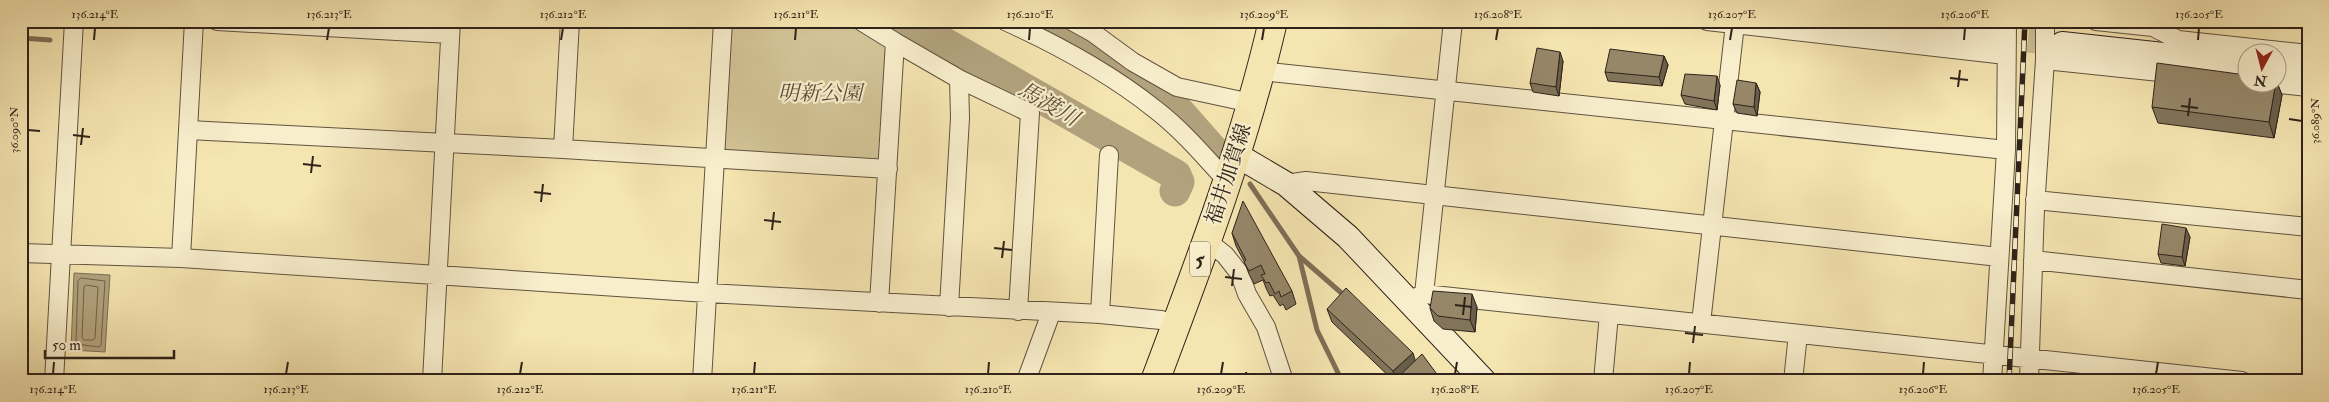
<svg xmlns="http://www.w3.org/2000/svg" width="2329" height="402" font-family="'IM FELL Double Pica','Noto Serif JP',serif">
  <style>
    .green { fill: #d3c497; stroke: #817358 }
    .water { fill: #b2a37e; stroke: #7e6f56 }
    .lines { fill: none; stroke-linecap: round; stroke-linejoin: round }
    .shore { stroke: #70624c; stroke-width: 1 }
    .stream { stroke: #7e6f56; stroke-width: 5 }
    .river { stroke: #b2a37e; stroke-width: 31 }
    .secondary-tunnel { stroke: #cdbe93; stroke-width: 24; stroke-dasharray: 24 12; stroke-linecap: butt }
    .street-casing { stroke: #605340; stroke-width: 20 }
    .secondary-casing { stroke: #2f221a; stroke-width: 26 }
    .primary-casing { stroke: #2f221a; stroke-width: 30 }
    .street { stroke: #f8eecc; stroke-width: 18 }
    .secondary { stroke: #f8eecc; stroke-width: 24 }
    .primary { stroke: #f5e5b1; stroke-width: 28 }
    .rail-casing { stroke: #2f221a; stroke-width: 5.5 }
    .rail { stroke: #f8eecc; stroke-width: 4; stroke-dasharray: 11; stroke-linecap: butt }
    .wall { fill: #81745a; stroke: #2f221a }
    .shaded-wall { fill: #695e4a; stroke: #2f221a }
    .building { fill: #968769; stroke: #2f221a }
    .ticks { fill: none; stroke: #2f221a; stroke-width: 2 }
    .labels { text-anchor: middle; stroke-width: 4.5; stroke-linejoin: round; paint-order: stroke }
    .shield { fill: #f8eecc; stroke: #6b5f4f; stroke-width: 1 }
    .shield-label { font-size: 20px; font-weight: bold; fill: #2f221a }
    .park-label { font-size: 21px; font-style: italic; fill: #584a39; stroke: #f8eecc }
    .street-label { font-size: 21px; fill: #2f221a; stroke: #f8eecc }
    .water-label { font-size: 22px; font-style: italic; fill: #5d4f3d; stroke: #f8eecc }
    .neatline { fill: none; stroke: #2f221a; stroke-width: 2 }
    .ticks-label { font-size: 12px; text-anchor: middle; fill: #2f221a }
  </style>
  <rect width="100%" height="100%" fill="#f5e5b1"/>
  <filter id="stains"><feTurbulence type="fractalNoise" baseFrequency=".004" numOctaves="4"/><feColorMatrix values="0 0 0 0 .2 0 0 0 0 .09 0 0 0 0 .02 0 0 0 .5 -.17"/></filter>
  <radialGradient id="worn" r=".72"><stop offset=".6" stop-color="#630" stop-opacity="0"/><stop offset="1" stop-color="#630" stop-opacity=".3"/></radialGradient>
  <!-- green -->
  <path class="green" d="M723,21H861L895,42L888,169L715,159Z"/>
  <!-- water -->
  <path class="water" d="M74,273L110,275L105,352L71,350Z"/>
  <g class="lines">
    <!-- shore -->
    <path class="shore" d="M81,278L105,281L101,345L99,347L76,344L78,281Z
      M87,285L98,287L95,338L93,340H84L82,337L84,287Z"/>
    <!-- stream -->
    <path class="stream" d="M21,38L50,40
      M1250,184L1299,256L1317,330L1342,381
      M1299,256L1346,297"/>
    <!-- river -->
    <path class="river" d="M906,21L1176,175L1179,182L1175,191
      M1036,21L1086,42L1176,108L1213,150"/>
    <!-- secondary-tunnel -->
    <path class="secondary-tunnel" d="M1992,37L2062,44"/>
    <!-- street casing -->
    <g class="street-casing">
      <path id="street" d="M217,21L450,34
        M861,21L895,42L879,303
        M1005,21C1058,45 1110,73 1156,110C1182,130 1204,156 1226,180
        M1072,21L1092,32L1133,62L1177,87L1251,103
        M1707,21L2006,55
        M2096,21L2153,27L2178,40L2308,54
        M895,42L959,79L1030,113L1018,311
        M2045,60L2179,74
        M1261,71L2006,150
        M2261,82L2308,87
        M189,130L563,149L888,169
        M563,149L570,21
        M1286,184L1306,181L1999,257
        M2035,200L2308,227
        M1206,240L1225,255L1240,274L1247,294L1266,327L1284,381
        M21,253L181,258L707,293L1100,314L1161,320L1177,324
        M181,258L194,21
        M2033,260L2308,290
        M1424,294L1453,21
        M1409,300L1424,294L2242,381
        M949,307L960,118L959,79
        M1100,314L1109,155
        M1701,323L1735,24
        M54,381L74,21
        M432,381L451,21
        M702,381L723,21
        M1026,381L1051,313
        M1603,381L1609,314
        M1793,381L1798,334
        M1992,381L2006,150L2007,21
        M2029,381L2035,208L2045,60V21"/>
    </g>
    <!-- secondary casing -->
    <g class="secondary-casing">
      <path id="secondary" d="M1846,21L1992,37
        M2062,44L2246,64
        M2276,67L2308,71
        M1235,154L1286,184L1348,237L1484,381"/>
    </g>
    <!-- primary casing -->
    <g class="primary-casing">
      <path id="primary" d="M1155,381C1199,264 1245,143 1273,21"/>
    </g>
    <!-- street -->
    <use href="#street" class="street"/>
    <!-- secondary -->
    <use href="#secondary" class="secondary"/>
    <!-- primary -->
    <use href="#primary" class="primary"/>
    <!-- rail casing -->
    <g class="rail-casing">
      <path id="rail" d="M2009,381L2025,21"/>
    </g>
    <!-- rail -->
    <use href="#rail" class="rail"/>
  </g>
  <!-- wall -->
  <path class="wall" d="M1664,56L1668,65L1662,86L1608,81L1605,72Z
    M1563,61L1559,96L1533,92L1530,83Z
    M2276,80L2282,95L2274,138L2158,123L2152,107L2276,82Z
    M1756,83L1760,92L1757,116L1737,113L1733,104Z
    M1720,85L1717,110L1685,104L1681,95Z
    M1232,233L1292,291L1296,304L1286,310L1283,304L1280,306L1273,295L1270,296L1266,288L1263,280L1254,284L1249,274L1244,261L1236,246Z
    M2190,237L2185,266L2161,263L2158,254Z
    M1477,307L1475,332L1443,329L1434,321L1430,308Z
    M1327,309L1415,361L1394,381L1332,322Z"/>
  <!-- shaded-wall -->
  <path class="shaded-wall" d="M1560,52L1563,61L1559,96L1556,87Z
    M1664,56L1668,65L1662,86L1659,77Z
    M1717,76L1720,85L1717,110L1714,101Z
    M2276,80L2282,95L2274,138L2269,122Z
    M1756,83L1760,92L1757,116L1754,107Z
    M2186,228L2190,237L2185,266L2182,257Z
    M1472,294L1477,307L1475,332L1470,320Z
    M1413,353L1417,366L1397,381L1393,371Z"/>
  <!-- building -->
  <path class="building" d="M1537,48L1560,52L1556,87L1530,83Z
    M1610,49L1664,56L1659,77L1605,72Z
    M2157,63L2246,75V82H2276L2269,122L2152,107Z
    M1685,74L1717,76L1714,101L1681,95Z
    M1737,80L1756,83L1754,107L1733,104Z
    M1243,201L1292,291L1281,297L1279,291L1275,294L1269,282L1266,283L1261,275L1265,274L1261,265L1249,271L1244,262L1246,260L1232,233Z
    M2162,224L2186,228L2182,257L2158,254Z
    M1346,288L1413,353L1393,371L1327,309Z
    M1433,291L1472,294L1470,320L1438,316L1430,308Z
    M1422,354L1442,381H1394Z
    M1246,372L1256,381H1239Z"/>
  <!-- ticks -->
  <path class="ticks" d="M94,40L95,28M327,40L329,28M561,40L563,28M795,40L796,28M1029,40L1030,28M1262,40L1264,28M1496,40L1498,28M1730,40L1732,28M1964,40L1965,28M2198,40L2199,28M1950,78L1968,80M1958,87L1960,70M2181,106L2198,108M2188,116L2190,98M2289,119L2302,121M28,130L40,131M73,135L90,137M81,145L83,128M303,164L321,166M311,173L313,156M534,192L551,194M541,202L543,184M764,220L781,222M772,230L774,212M994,248L1012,250M1002,258L1004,241M1225,277L1242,279M1232,286L1234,269M1455,305L1472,307M1463,315L1465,297M1685,333L1703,335M1693,343L1695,326M53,374L54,362M286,374L288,362M520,374L522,362M754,374L755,362M988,374L989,362M1221,374L1223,362M1455,374L1457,362M1689,374L1690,362M1923,374L1924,362M2156,374L2158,362"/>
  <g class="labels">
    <!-- shield labels -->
    <rect class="shield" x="1190" y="241.5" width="20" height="35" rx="4"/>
    <g class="shield-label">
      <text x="1200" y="266">5</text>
    </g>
    <!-- park labels -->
    <g class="park-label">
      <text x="820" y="100">明新公園</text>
    </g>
    <!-- street labels -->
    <g class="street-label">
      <text transform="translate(1228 174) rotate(-72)" y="7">福井加賀線</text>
    </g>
    <!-- water labels -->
    <g class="water-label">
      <text transform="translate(1049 103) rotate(30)" y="8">馬渡川</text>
    </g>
  </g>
  <!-- margin -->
  <rect width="2329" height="402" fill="none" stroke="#f5e5b1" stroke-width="55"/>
  <!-- north arrow -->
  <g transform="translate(2262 68) rotate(187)"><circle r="24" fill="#f8eecc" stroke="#a89c85"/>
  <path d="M0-4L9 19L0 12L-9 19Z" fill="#8f2418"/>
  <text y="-8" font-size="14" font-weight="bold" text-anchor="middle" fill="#2f221a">N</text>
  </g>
  <!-- scale -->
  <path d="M45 350v8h129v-8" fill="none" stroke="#2f221a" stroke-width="2.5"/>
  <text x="52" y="350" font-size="15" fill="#2f221a" stroke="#f8eecc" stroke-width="4" paint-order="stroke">50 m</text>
  <rect x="28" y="28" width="2274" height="346" class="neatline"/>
  <g class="ticks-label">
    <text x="95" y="18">136.214°E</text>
    <text x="329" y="18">136.213°E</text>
    <text x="563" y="18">136.212°E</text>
    <text x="796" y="18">136.211°E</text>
    <text x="1030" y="18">136.210°E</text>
    <text x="1264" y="18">136.209°E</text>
    <text x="1498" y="18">136.208°E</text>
    <text x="1732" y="18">136.207°E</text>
    <text x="1965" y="18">136.206°E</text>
    <text x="2199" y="18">136.205°E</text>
    <text transform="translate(2315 121) rotate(-90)" y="4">36.089°N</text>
    <text transform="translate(14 130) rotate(-90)" y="4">36.090°N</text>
    <text x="53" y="393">136.214°E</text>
    <text x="286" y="393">136.213°E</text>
    <text x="520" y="393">136.212°E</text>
    <text x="754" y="393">136.211°E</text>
    <text x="988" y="393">136.210°E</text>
    <text x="1221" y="393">136.209°E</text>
    <text x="1455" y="393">136.208°E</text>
    <text x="1689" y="393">136.207°E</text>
    <text x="1923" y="393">136.206°E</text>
    <text x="2156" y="393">136.205°E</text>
  </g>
  <rect width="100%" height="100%" filter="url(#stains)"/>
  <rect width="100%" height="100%" fill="url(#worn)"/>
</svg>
